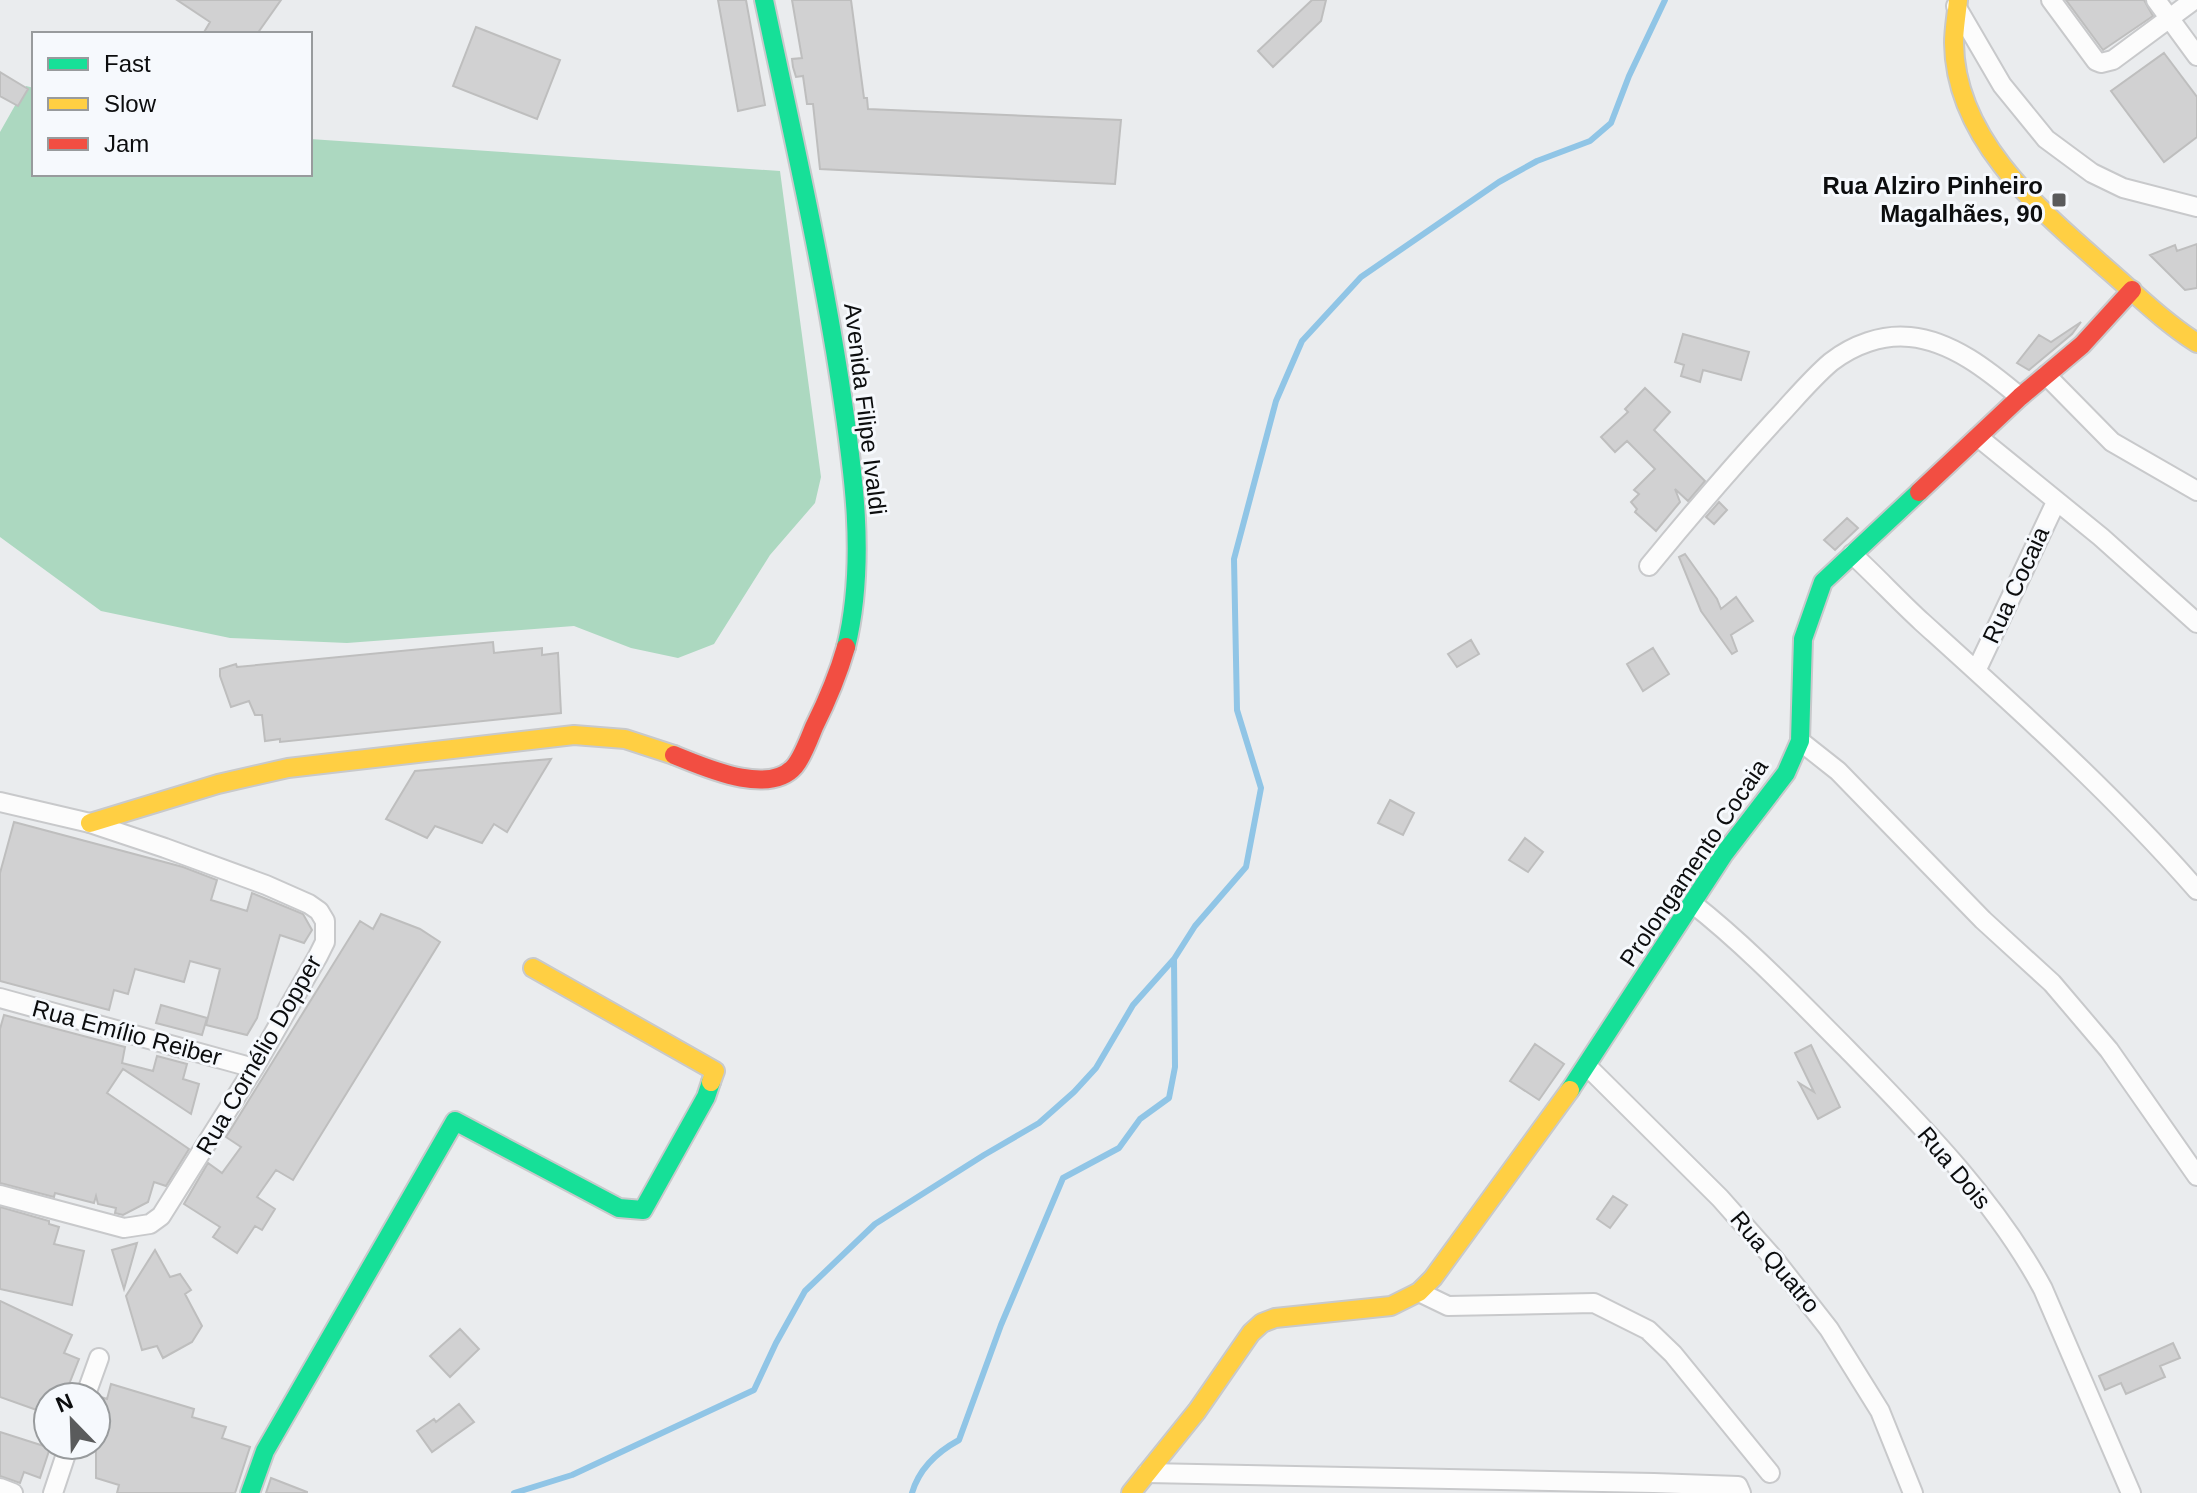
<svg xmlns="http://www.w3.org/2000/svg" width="2197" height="1493" font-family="Arial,sans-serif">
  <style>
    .forest { fill: #acd8c0 }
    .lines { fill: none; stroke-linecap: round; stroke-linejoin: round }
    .stream { stroke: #90c5e6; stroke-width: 6 }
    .building { fill: #d1d1d2; stroke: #bebebe; stroke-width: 2 }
    .street-casing { stroke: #c8c9cb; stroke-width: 22 }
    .fast-casing { stroke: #c8c9cb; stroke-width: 22 }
    .slow-casing { stroke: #c8c9cb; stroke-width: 22 }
    .jam-casing { stroke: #c8c9cb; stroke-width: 22 }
    .street { stroke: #fcfcfc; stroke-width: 18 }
    .fast { stroke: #16e098; stroke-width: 18 }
    .slow { stroke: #ffcf43; stroke-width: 18 }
    .jam { stroke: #f24e42; stroke-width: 18 }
    .poi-dot { fill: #5a5b5c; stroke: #f6f9fd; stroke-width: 3 }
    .labels { text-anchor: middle; stroke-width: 6; stroke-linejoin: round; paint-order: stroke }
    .poi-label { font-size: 24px; font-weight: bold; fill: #0c0d0e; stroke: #f6f9fd; text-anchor: end }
    .street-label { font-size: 24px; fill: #0c0d0e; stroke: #f6f9fd }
  </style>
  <rect width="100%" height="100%" fill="#eaecee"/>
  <!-- forest -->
  <path class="forest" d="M26,86L34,88V174H310V139L780,171L821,477L815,503L770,555L714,644L678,658L631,648L574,626L347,643L230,638L101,611L0,537V132Z"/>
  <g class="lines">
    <!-- stream -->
    <path class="stream" d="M514,1493L572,1475L754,1390L776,1343L805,1291L875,1224L984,1155L1039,1123L1074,1092L1096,1068L1133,1005L1174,959
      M912,1493C919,1469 937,1452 959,1440L1001,1325L1063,1178L1119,1148L1140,1119L1169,1098L1175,1067L1174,959L1195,926L1246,867L1261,788L1237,710L1234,559L1276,401L1302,341L1361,277L1499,182L1537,161L1590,141L1611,123L1629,76L1665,0"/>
  </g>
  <!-- building -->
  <path class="building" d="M177,0H281L257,34H203L210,22Z
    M718,0H746L765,105L738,111Z
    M792,0H851L864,98H867L868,109L1121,120L1115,184L820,169L813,104H807L803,76L796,77L793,67L792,59L802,58Z
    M1312,0H1326L1321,21L1273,67L1258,51Z
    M2066,0H2144L2153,16L2103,50Z
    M476,27L560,60L537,119L453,86Z
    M2164,53L2197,97V137L2164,162L2111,91Z
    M0,72L28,89L18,106L0,96Z
    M2197,244V288L2185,290L2150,255L2175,245L2177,251Z
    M2081,322L2072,334L2029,370L2017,363L2039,335L2051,342Z
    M1683,334L1749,352L1741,380L1703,370L1700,382L1681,376L1684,365L1675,362Z
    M1645,388L1670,412L1654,430L1705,481L1688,501L1675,489L1680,502L1656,531L1635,512L1637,509L1631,502L1639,494L1634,490L1655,469L1627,441L1615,452L1601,437L1628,412L1625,409Z
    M1719,502L1727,510L1714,524L1706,517Z
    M1847,518L1858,528L1835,550L1824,540Z
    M1685,554L1717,599L1721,609L1736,597L1753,621L1731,635L1737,651L1732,654L1701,611L1679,557Z
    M1471,640L1479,654L1457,667L1448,654Z
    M493,642L494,653L542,648V655L558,653L561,713L280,742V739L265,741L262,715H255L249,701L231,707L220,676V669L236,664L237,667Z
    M1653,648L1669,674L1643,691L1627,664Z
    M551,759L507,832L494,824L482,843L435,826L427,838L386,819L415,771Z
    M1390,800L1414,813L1403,835L1378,823Z
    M14,822L183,867L217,880L211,900L247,911L252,893L303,914L312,930L304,943L280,935L257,1018L247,1035L206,1025L220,969L190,961L184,982L135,969L128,994L114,990L109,1010L0,981V873Z
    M1525,838L1543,852L1528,872L1509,860Z
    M381,914L420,929L440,942L293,1180L276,1170L257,1197L275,1209L262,1230L255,1226L237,1253L213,1237L220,1227L184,1204L208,1163L222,1173L241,1147L226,1137L360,921L373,929Z
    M161,1005L207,1018L202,1035L156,1023Z
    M4,1015L125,1047L122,1063L153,1071L157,1056L187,1064L183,1079L199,1084L191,1114L123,1069L107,1093L189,1149L166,1186L154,1182L148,1202L123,1215L115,1213L116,1208L98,1204L96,1196L94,1203L55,1193L54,1197L0,1183V1029Z
    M1535,1044L1564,1064L1539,1100L1510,1081Z
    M1811,1045L1840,1107L1818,1119L1799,1083L1814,1092L1795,1053Z
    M1613,1196L1627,1205L1610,1228L1597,1219Z
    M0,1207L49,1221V1224L59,1227L54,1244L84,1251L72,1305L0,1289Z
    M137,1243L124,1289L112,1250Z
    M155,1250L170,1277L180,1274L191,1290L185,1294L202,1326L192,1342L163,1358L157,1346L142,1350L126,1296Z
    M0,1301L72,1335L64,1353L79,1359L64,1397H48V1414L0,1397Z
    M460,1329L479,1349L450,1377L430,1356Z
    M2173,1343L2180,1358L2160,1366L2165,1377L2126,1394L2121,1383L2105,1390L2099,1376Z
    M111,1384L194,1409L192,1417L226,1427L222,1438L250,1447L235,1493H117L119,1485L96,1478V1402L98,1396L107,1399Z
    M459,1404L474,1422L432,1452L417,1431L434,1419L436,1422Z
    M0,1432L50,1448L40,1478L24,1472L20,1483L0,1476Z
    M271,1478L307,1492V1493H266Z"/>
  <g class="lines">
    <!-- street casing -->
    <g class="street-casing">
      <path id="street" d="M2051,0L2096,61L2101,63L2113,60L2194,0
        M2156,0L2197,56
        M1956,6L2002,85L2046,139L2092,173L2123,188L2197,207
        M2046,375L2112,442L2197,491
        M1978,437L2101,537L2197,623
        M1852,554C1876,576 1898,600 1922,622C2017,708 2112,793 2197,890
        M1649,566C1690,516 1732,467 1776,419C1794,400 1811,379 1831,362C1853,345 1882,334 1910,337C1952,341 1989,371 2020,397
        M1977,669L2056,502
        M1800,741L1838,771L1983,920L2052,983L2109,1050L2197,1176
        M0,802L90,823L165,848L266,885L309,904L319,911L325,921V942L318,956L254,1068L161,1216L150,1224L124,1228L0,1195
        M1692,903C1748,947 1797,999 1847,1049C1918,1122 1995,1199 2043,1289L2131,1493
        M0,998L254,1068
        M1587,1066L1720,1198L1775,1260L1829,1329L1880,1411L1913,1493
        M1419,1292L1448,1306L1594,1303L1648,1330L1673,1354L1770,1473
        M85,1397L99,1358
        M1147,1473L1654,1483L1738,1486L1741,1493
        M0,1488L13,1493
        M53,1493L69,1445"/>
    </g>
    <!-- fast casing -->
    <g class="fast-casing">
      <path id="fast" d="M764,0C791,127 820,253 840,382C853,468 867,561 846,647
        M1570,1090L1724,854L1786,773L1800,741L1803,639L1823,582L1919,492
        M250,1493L265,1451L455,1121L619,1208L643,1210L706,1097L711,1082"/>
    </g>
    <!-- slow casing -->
    <g class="slow-casing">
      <path id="slow" d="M1958,0C1957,14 1954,29 1954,43C1955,140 2041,211 2107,269C2137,295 2164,322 2197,343
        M90,823L218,784L288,768L574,735L625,739L674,755
        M533,968L715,1071L711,1082
        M1131,1493L1197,1411L1251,1333L1262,1323L1275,1318L1391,1306L1419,1292L1433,1278L1570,1090"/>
    </g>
    <!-- jam casing -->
    <g class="jam-casing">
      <path id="jam" d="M1919,492L2020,397L2082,345L2132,290
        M674,755C704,767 769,797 795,766C803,756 809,739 814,727C827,701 838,675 846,647"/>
    </g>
    <!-- street -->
    <use href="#street" class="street"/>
    <!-- fast -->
    <use href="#fast" class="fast"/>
    <!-- slow -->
    <use href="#slow" class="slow"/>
    <!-- jam -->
    <use href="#jam" class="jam"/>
  </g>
  <!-- markers -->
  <rect class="poi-dot" x="2051" y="192" width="16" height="16" rx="4"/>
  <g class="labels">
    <!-- poi labels -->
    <g class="poi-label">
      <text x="2043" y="194">Rua Alziro Pinheiro<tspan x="2043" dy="28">Magalhães, 90</tspan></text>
    </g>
    <!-- street labels -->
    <g class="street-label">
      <text transform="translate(865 409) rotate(83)" y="8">Avenida Filipe Ivaldi</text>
      <text transform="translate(2016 585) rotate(-65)" y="8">Rua Cocaia</text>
      <text transform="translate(1694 863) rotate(-56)" y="8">Prolongamento Cocaia</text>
      <text transform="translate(127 1033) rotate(15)" y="8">Rua Emílio Reiber</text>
      <text transform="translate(259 1055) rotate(-60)" y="8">Rua Cornélio Dopper</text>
      <text transform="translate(1954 1168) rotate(50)" y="8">Rua Dois</text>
      <text transform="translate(1775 1262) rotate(50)" y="8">Rua Quatro</text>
    </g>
  </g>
  <!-- legend -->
  <rect x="32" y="32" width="280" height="144" fill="#f6f9fd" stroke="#989b9d" stroke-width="2"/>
  <rect x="48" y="58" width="40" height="12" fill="#16e098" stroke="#989b9d" stroke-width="2"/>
  <text x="104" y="72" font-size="24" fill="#0c0d0e">Fast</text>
  <rect x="48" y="98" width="40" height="12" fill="#ffcf43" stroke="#989b9d" stroke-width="2"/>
  <text x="104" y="112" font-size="24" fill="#0c0d0e">Slow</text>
  <rect x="48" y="138" width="40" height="12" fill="#f24e42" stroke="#989b9d" stroke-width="2"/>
  <text x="104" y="152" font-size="24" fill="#0c0d0e">Jam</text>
  <!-- north arrow -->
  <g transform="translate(72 1421) rotate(337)"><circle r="38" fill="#f6f9fd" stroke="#989b9d" stroke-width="2"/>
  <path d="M0-6L14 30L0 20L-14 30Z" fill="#5a5b5c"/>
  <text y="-12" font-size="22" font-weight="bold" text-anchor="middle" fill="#0c0d0e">N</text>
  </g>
</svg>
